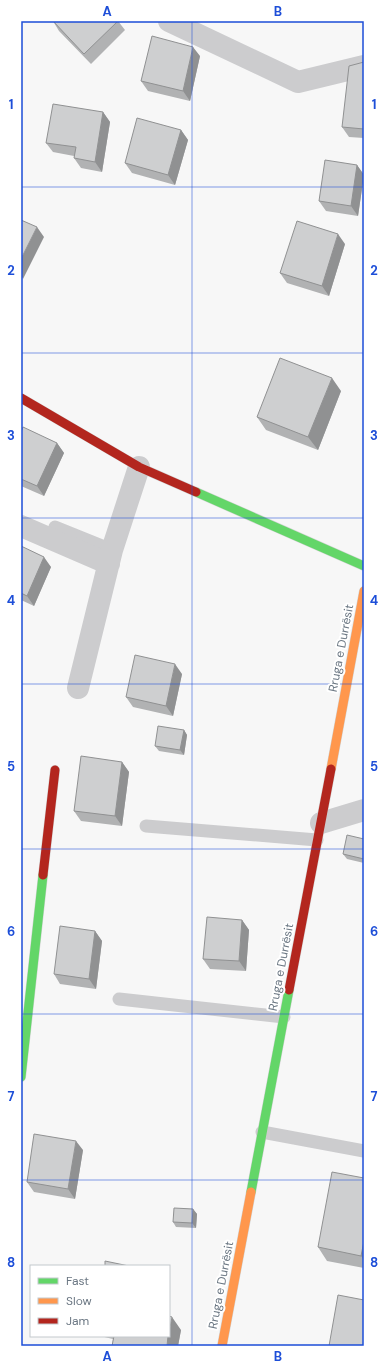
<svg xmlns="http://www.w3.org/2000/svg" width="385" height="1367" font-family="'DM Sans',sans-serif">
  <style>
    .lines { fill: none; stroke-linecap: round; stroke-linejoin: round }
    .fast-casing { stroke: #d3d4d4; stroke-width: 10 }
    .slow-casing { stroke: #d3d4d4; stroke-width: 10 }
    .jam-casing { stroke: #d3d4d4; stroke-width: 10 }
    .lane { stroke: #ccccce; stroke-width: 13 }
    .street { stroke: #ccccce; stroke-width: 22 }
    .fast { stroke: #63d668; stroke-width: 9 }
    .slow { stroke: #ff974d; stroke-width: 9 }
    .jam { stroke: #b3261e; stroke-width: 9 }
    .wall { fill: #b1b2b3 }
    .shaded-wall { fill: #909192 }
    .building { fill: #cecfd0; stroke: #909192 }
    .grid { fill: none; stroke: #1d4ed8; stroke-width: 1; stroke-opacity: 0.55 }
    .labels { text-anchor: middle; stroke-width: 4; stroke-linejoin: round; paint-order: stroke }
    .street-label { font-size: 12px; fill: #6b7783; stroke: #fff }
    .neatline { fill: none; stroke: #1d4ed8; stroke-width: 1.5 }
    .grid-label { font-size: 13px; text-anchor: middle; font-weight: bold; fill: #1d4ed8 }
  </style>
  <rect width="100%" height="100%" fill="#f7f7f7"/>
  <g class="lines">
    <!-- fast casing -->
    <g class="fast-casing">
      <path id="fast" d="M196,492L364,566
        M21,1077L43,875
        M251,1192L289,990"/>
    </g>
    <!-- slow casing -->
    <g class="slow-casing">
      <path id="slow" d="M331,769L364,591
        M222,1346L251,1192"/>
    </g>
    <!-- jam casing -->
    <g class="jam-casing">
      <path id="jam" d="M21,398L139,467L196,492
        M43,875L55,770
        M289,990L331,769"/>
    </g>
    <!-- lane -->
    <path class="lane" d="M55,527L112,550
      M146,826L317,840
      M119,999L284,1017
      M262,1132L364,1151"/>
    <!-- street -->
    <path class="street" d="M169,21L298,82L364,66
      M21,526L109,564
      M78,688L112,550L139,467
      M321,823L364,810"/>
    <!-- fast -->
    <use href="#fast" class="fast"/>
    <!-- slow -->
    <use href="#slow" class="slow"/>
    <!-- jam -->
    <use href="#jam" class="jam"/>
  </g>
  <!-- wall -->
  <path class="wall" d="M53,21H118L125,30L91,64L59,31Z
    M200,56L190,101L148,91L141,81Z
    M364,62V138L349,137L342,127Z
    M103,112L110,122L102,172L81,168L74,158V156L53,152L46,143Z
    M181,130L188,140L175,185L132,173L125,163Z
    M357,165L364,175L358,216L326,211L319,201Z
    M345,244L329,296L287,283L280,273Z
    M341,391L318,450L266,430L257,417Z
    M21,432L57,443L64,453L44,496L21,486Z
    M21,546L51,567L34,606L21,600Z
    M182,674L173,716L133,707L126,697Z
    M184,730L187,735L184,755L159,751L155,746Z
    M122,762L129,772L122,826L81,821L74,811Z
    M364,839V863L347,859L343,854Z
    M242,920L249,930L246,971L210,969L203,959Z
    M95,931L102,941L96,989L60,984L54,974Z
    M83,1150L75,1199L34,1192L27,1182Z
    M364,1178V1268L327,1261L318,1247Z
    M193,1209L197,1214L196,1228L176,1227L173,1222Z
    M181,1330L178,1346H112L113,1339L100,1336H169Z"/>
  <!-- shaded-wall -->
  <path class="shaded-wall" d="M193,47L200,56L190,101L183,91Z
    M103,112L110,122L102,172L95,162Z
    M181,130L188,140L175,185L168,175Z
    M357,165L364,175L358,216L351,206Z
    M37,227L44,237L23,279L21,275V259Z
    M338,234L345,244L329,296L322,286Z
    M332,378L341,391L318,450L308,437Z
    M57,443L64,453L44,496L37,486Z
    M44,557L51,567L34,606L27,596Z
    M175,664L182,674L173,716L166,706Z
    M184,730L187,735L184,755L180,750Z
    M122,762L129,772L122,826L115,816Z
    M242,920L249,930L246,971L239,961Z
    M95,931L102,941L96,989L89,979Z
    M76,1141L83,1150L75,1199L68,1189Z
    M193,1209L197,1214L196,1228L192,1223Z
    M364,1241V1260L361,1256Z
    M172,1317L181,1330L178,1346H167L168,1336H169V1333Z"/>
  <!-- building -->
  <path class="building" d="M53,21H118L84,54Z
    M152,36L193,47L183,91L141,81Z
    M364,62V129L342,127L349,66Z
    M53,104L103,112L95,162L74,158L76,147L46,143Z
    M137,118L181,130L168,175L125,163Z
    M325,160L357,165L351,206L319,201Z
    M21,220L37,227L21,259Z
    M297,221L338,234L322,286L280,273Z
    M280,358L332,378L308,437L257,417Z
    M23,427L57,443L37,486L21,479V432Z
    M21,546L44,557L27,596L21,593Z
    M135,655L175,664L166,706L126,697Z
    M158,726L184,730L180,750L155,746Z
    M81,756L122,762L115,816L74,811Z
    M347,835L364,839V859L343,854Z
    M207,917L242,920L239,961L203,959Z
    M60,926L95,931L89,979L54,974Z
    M34,1134L76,1141L68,1189L27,1182Z
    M332,1172L364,1178V1241L361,1256L318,1247Z
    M174,1208L193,1209L192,1223L173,1222Z
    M105,1261L129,1266H105Z
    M338,1295L364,1300V1346H329Z
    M169,1316L172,1317L169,1333Z
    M114,1336H168L167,1346H112Z"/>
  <!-- grid -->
  <path class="grid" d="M192,21V1346M21,187H364M21,353H364M21,518H364M21,684H364M21,849H364M21,1014H364M21,1180H364"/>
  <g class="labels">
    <!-- street labels -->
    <g class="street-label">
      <text transform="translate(341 648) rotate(-79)" y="4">Rruga e Durrësit</text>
      <text transform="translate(281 967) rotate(-79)" y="4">Rruga e Durrësit</text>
      <text transform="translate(221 1285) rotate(-79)" y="4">Rruga e Durrësit</text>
    </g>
  </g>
  <!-- border -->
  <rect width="385" height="1367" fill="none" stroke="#ffffff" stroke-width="44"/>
  <!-- legend -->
  <rect x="30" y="1265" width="140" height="72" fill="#ffffff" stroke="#c4c9cd"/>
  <rect x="38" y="1278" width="20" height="6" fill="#63d668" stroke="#c4c9cd"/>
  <text x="66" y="1285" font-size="12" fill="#6b7783">Fast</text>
  <rect x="38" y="1298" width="20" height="6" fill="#ff974d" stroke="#c4c9cd"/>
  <text x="66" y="1305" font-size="12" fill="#6b7783">Slow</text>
  <rect x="38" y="1318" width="20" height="6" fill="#b3261e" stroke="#c4c9cd"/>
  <text x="66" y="1325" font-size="12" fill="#6b7783">Jam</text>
  <rect x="22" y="22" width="341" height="1323" class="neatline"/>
  <g class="grid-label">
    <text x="107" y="16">A</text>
    <text x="278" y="16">B</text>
    <text x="11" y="109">1</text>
    <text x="374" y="109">1</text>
    <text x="11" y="275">2</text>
    <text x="374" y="275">2</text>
    <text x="11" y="440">3</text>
    <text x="374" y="440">3</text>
    <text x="11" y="605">4</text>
    <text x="374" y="605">4</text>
    <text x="11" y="771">5</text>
    <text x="374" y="771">5</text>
    <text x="11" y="936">6</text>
    <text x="374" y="936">6</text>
    <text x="11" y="1101">7</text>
    <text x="374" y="1101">7</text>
    <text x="11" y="1267">8</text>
    <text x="374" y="1267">8</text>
    <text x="107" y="1361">A</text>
    <text x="278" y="1361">B</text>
  </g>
</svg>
